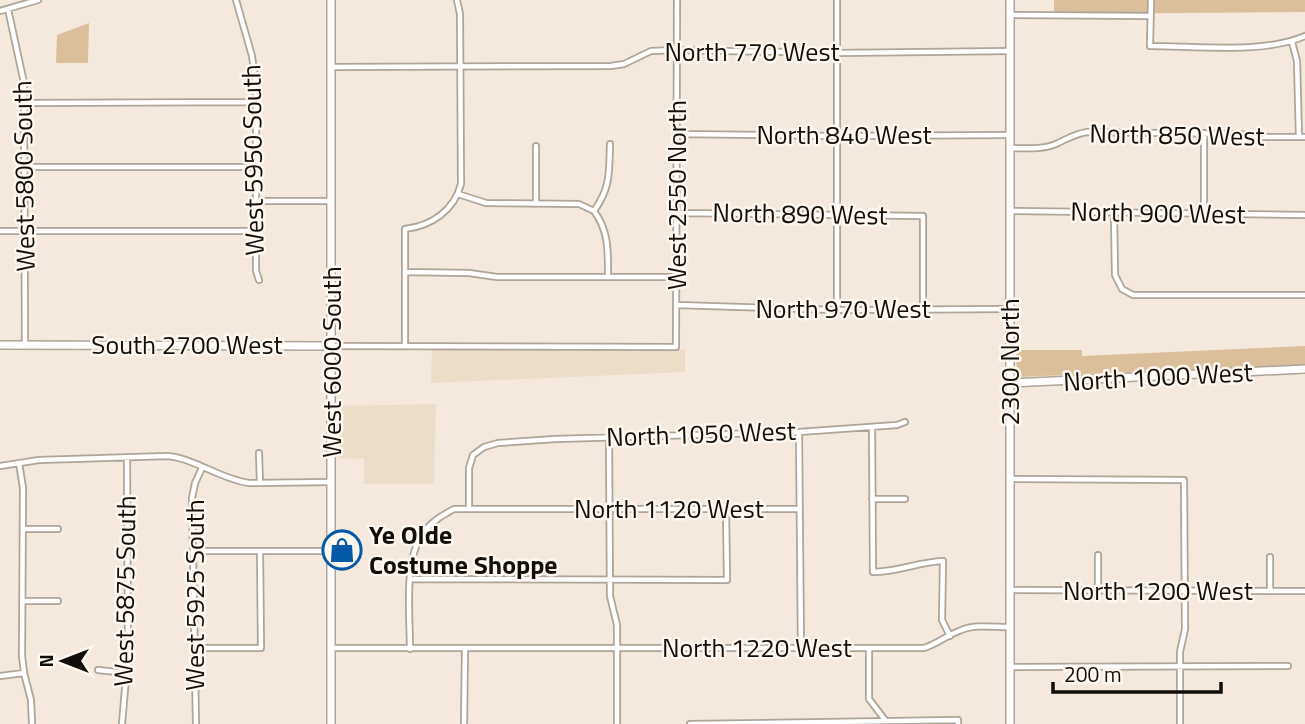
<svg xmlns="http://www.w3.org/2000/svg" width="1305" height="724" font-family="'Titillium Web',sans-serif">
  <style>
    .built { fill: #ecddc9 }
    .green { fill: #dbbf9a }
    .lines { fill: none; stroke-linecap: round; stroke-linejoin: round }
    .street-casing { stroke: #aea498; stroke-width: 8 }
    .secondary-casing { stroke: #aea498; stroke-width: 10 }
    .street { stroke: #fff; stroke-width: 4.5 }
    .secondary { stroke: #fff; stroke-width: 7 }
    .labels { text-anchor: middle; stroke-width: 5; stroke-linejoin: round; paint-order: stroke }
    .street-label { font-size: 26px; fill: #110e09; stroke: #fef7ef }
    .poi-label { font-size: 26px; font-weight: bold; fill: #110e09; stroke: #fef7ef; text-anchor: start }
  </style>
  <rect width="100%" height="100%" fill="#f4e9dc"/>
  <!-- built -->
  <path class="built" d="M432,349H685V372L431,383Z
    M436,404L434,484H364V459L336,458V406Z"/>
  <!-- green -->
  <path class="green" d="M1054,0H1305V12L1054,14Z
    M89,23L88,63H56L57,35Z
    M1305,346V365L1017,377L1016,350H1082V356Z"/>
  <g class="lines">
    <!-- street casing -->
    <g class="street-casing">
      <path id="street" d="M236,0L252,56L256,85V271L259,280
        M837,0V310
        M1151,0L1150,46C1195,46 1265,54 1305,36
        M8,9L24,83L25,345
        M0,11L38,0
        M1011,15L1150,16
        M1292,42L1297,61L1299,137
        M332,67L611,66L624,64L651,51L677,50L837,53L1010,51
        M24,103L256,102
        M677,134L837,136L1009,135
        M536,146V204
        M1010,148C1024,148 1042,150 1056,144C1067,139 1074,134 1087,132L1240,134L1265,137H1305
        M24,167H256
        M458,194L486,203L579,204L594,211
        M256,201H332
        M1010,211L1305,215
        M677,213L923,216V309
        M1114,214L1115,275L1122,289L1133,295H1305
        M1204,215V133
        M0,231H256
        M405,272L469,273L497,277H677
        M608,277C608,252 609,231 594,211C611,187 609,172 610,144
        M677,305L837,310L1009,309
        M405,345V229C431,226 454,211 461,184L460,14L457,0
        M332,346L676,347L677,0
        M872,427L873,572C898,572 918,562 943,561L942,620L950,636
        M799,432L801,649
        M609,437L610,596L617,625V724
        M259,453L260,483
        M19,463L23,488L22,656L24,673L31,700L32,724
        M0,466L39,460L168,456C196,459 220,479 249,483L331,482
        M1010,479L1184,480L1185,629L1180,652V724
        M872,499H905
        M469,509V468L473,455L484,447L498,443L555,439L799,432L897,425L905,422
        M23,529H58
        M193,551H331
        M1270,557V591
        M411,579L727,580L726,509
        M1010,590L1305,591
        M1098,590V555
        M23,601H58
        M194,648H261L260,551
        M331,648H924C937,644 946,636 959,631C974,624 993,627 1009,627
        M869,648V699L885,720V724
        M410,649C410,616 403,558 424,532C432,521 443,515 454,509H799
        M1010,667L1288,666
        M98,670L126,673
        M0,676L24,673
        M122,724L128,654L127,458
        M196,724L192,498L195,483L202,468
        M464,724L465,649
        M690,724L958,720V724"/>
    </g>
    <!-- secondary casing -->
    <g class="secondary-casing">
      <path id="secondary" d="M1010,0V724
        M0,345L332,346
        M1010,383L1305,369
        M331,724V0"/>
    </g>
    <!-- street -->
    <use href="#street" class="street"/>
    <!-- secondary -->
    <use href="#secondary" class="secondary"/>
  </g>
  <!-- icons -->
  <defs>
    <g id="shop-ring" transform="scale(2.0125)"><circle r="9.5" fill="#fef7ef" stroke="#0559a7" stroke-width="1.5"/><path d="M-5-2.5h2.3a2.7 3.5 0 0 1 5.4 0H5L5.5 6h-11ZM-1.5-2.5h3a1.5 2.3 0 0 0-3 0Z" fill="#0559a7"/></g>
  </defs>
  <g fill-rule="evenodd">
    <use href="#shop-ring" x="342" y="550"/>
  </g>
  <g class="labels">
    <!-- street labels -->
    <g class="street-label">
      <text x="752" y="61">North 770 West</text>
      <text x="844" y="144">North 840 West</text>
      <text transform="translate(1177 135) rotate(1)" y="9">North 850 West</text>
      <text transform="translate(253 160) rotate(-91)" y="9">West 5950 South</text>
      <text transform="translate(24 176) rotate(-91)" y="9">West 5800 South</text>
      <text transform="translate(677 195) rotate(-90)" y="9">West 2550 North</text>
      <text transform="translate(1158 213) rotate(1)" y="9">North 900 West</text>
      <text transform="translate(800 214) rotate(1)" y="9">North 890 West</text>
      <text x="843" y="318">North 970 West</text>
      <text x="187" y="354">South 2700 West</text>
      <text transform="translate(332 362) rotate(-90)" y="9">West 6000 South</text>
      <text transform="translate(1010 362) rotate(-90)" y="9">2300 North</text>
      <text transform="translate(1158 377) rotate(-3)" y="9">North 1000 West</text>
      <text transform="translate(701 434) rotate(-2)" y="9">North 1050 West</text>
      <text x="669" y="518">North 1120 West</text>
      <text transform="translate(125 591) rotate(-89)" y="9">West 5875 South</text>
      <text x="1158" y="600">North 1200 West</text>
      <text transform="translate(195 595) rotate(-90)" y="9">West 5925 South</text>
      <text x="757" y="657">North 1220 West</text>
    </g>
    <!-- poi labels -->
    <g class="poi-label">
      <text x="369" y="544">Ye Olde<tspan x="369" dy="30">Costume Shoppe</tspan></text>
    </g>
  </g>
  <!-- north arrow -->
  <g transform="translate(63 661) rotate(270)" stroke="#fef7ef" stroke-width="5" paint-order="stroke">
  <path d="M0-5L12 26L0 18L-12 26Z" fill="#110e09"/>
  <text y="-10" font-size="19" font-weight="bold" text-anchor="middle" fill="#110e09">N</text>
  </g>
  <!-- scale -->
  <path d="M1053 682v10h168v-10" fill="none" stroke="#110e09" stroke-width="3.5"/>
  <text x="1064" y="682" font-size="21" fill="#110e09" stroke="#fef7ef" stroke-width="5" paint-order="stroke">200 m</text>
</svg>
